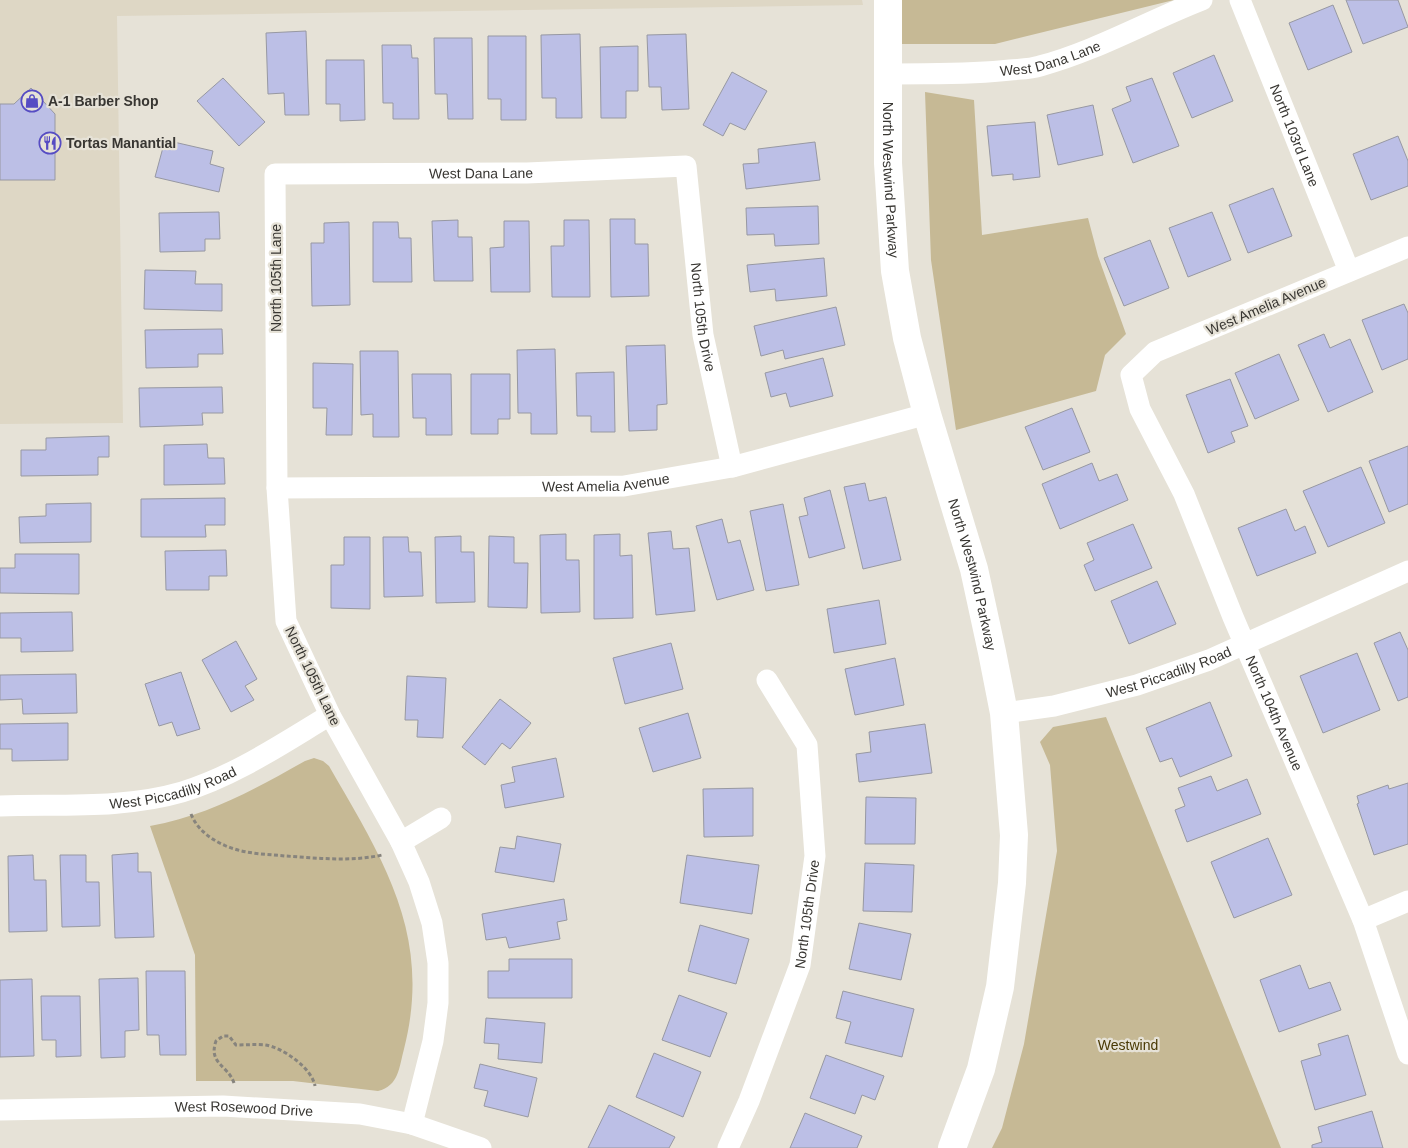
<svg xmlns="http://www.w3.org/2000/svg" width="1408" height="1148" font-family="Helvetica,sans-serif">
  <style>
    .built { fill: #ded7c5 }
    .green { fill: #c6b995 }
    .building { fill: #bcbfe6; stroke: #9798a2 }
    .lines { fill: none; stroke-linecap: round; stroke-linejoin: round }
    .path { stroke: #87847d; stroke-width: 3; stroke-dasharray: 4 2.5; stroke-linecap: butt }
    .street { stroke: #fff; stroke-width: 21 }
    .secondary { stroke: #fff; stroke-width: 28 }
    .labels { text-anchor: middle; stroke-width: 4.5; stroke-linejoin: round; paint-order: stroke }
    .street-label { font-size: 14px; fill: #383632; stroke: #e6e2d7 }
    .poi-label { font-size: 14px; font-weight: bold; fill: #383632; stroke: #e6e2d7; text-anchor: start }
    .park-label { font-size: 14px; fill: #493905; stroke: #e6e2d7 }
  </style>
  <rect width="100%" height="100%" fill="#e6e2d7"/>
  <!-- built -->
  <path class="built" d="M0,0H862L863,5L117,16L123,423L0,424Z"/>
  <!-- green -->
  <path class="green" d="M888,0H1174L995,44H889Z
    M925,92L974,100L982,235L1088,218L1098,256L1126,334L1105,355L1096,391L956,430L931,260Z
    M1106,717L1281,1148H992L1002,1128L1024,1044L1057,851L1050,765L1040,742L1053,727Z
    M314,758L323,761L329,766C383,860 433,935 404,1049C399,1067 399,1086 378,1091L293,1081H196L195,955L150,826C210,815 253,790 305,761Z"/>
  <!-- building -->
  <path class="building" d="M1346,0H1398L1408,27L1363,44Z
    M1333,5L1352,52L1308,70L1289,23Z
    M306,31L309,115H285L284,93L268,94L266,33Z
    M580,34L582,118H556V98H542L541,35Z
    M686,34L689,109L662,110L661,87H649L647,35Z
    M488,36H526V120H501V99H488Z
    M434,38H472L473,119H448L447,94H435Z
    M382,45H411L412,58H418L419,119H393V103H383Z
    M638,46V91H626V118H601L600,47Z
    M1214,55L1233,101L1192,118L1173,73Z
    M326,60H364L365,120L340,121V104H326Z
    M732,72L767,91L745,130L730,123L723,136L703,125Z
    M223,78L265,122L239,146L197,101Z
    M1152,78L1179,146L1133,163L1112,109L1131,101L1126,87Z
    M31,88L55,114V180H0V104H14Z
    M1093,105L1103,155L1058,165L1047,115Z
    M1035,122L1040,177L1013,180V174L992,176L987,126Z
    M1398,136L1408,161V186L1371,200L1353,154Z
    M165,140L213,151L210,164L224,168L219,192L155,177Z
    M815,142L820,180L746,189L743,164L759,163L758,149Z
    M1273,188L1292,236L1248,253L1229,205Z
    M818,206L819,244L775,246L774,234L747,235L746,208Z
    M219,212L220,239H205V251L160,252L159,213Z
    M1212,212L1231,260L1188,277L1169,228Z
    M610,219H635V244H648L649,296L611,297Z
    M458,220V237H472L473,281H434L432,221Z
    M564,220H589L590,297H552L551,246H564Z
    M504,221H529L530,292H491L490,248L504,247Z
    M349,222L350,305L312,306L311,243H324V223Z
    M373,222H398L399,238H411L412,282H373Z
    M1150,240L1169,288L1124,306L1104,258Z
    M824,258L827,296L776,301L775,289L750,292L747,265Z
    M145,270L196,271L195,284H222V311L144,309Z
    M1404,304L1408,313V359L1382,370L1362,320Z
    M836,307L845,345L785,359L783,350L761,356L754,326Z
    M222,329L223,354H198V367L146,368L145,330Z
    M1324,334L1330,348L1350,339L1373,392L1328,412L1298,345Z
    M665,345L667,404L657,405V430L629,431L626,346Z
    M555,349L557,434H531V413H518L517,350Z
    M360,351H398L399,437H373V414L361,415Z
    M1279,354L1299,400L1255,419L1235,373Z
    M823,358L833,396L790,407L786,393L771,397L765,373Z
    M313,363L353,364L352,435H326L327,408H313Z
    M614,372L615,432H591V416H577L576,373Z
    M412,374H451L452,435H426V418H413Z
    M471,374H510V419H498V434H471Z
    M1230,379L1248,426L1231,432L1235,442L1208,453L1186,395Z
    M222,387L223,413H202L203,425L140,427L139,388Z
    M1072,408L1090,452L1043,470L1025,427Z
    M109,436V457H98V475L21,476V450H46V438Z
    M207,444L208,458H224L225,484L164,485V445Z
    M1408,446V504L1389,512L1369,461Z
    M1092,463L1099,481L1117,474L1128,500L1060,529L1042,484Z
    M1361,467L1385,523L1328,547L1303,491Z
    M865,483L869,501L886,497L901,560L863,569L844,487Z
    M830,490L845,548L809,558L799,517L808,515L804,498Z
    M225,498V525H205L206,537H141V499Z
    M91,503V542L20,543L19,517L46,516V504Z
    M783,504L799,585L766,591L750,511Z
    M1286,509L1295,531L1305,526L1316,553L1257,576L1238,528Z
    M722,519L728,543L740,540L754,590L717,600L696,526Z
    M1133,524L1152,568L1095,591L1084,565L1094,560L1087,543Z
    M671,531L673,549L689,548L695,611L656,615L648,533Z
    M566,534V560H579L580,612L541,613L540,535Z
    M620,534V556L632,555L633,618L594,619V535Z
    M461,536V552H474L475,602L436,603L435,537Z
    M489,536L514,537V563H528L527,608L488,607Z
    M344,537H370V609L331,608V565H344Z
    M383,537H408L409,552H421L423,596L384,597Z
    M226,550L227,576H209V590H166L165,551Z
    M15,554H79V594L0,593V568H15Z
    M1157,581L1176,624L1129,644L1111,601Z
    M879,600L886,644L834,653L827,609Z
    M72,612L73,651L21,652V638H0V613Z
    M1400,632L1408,650V697L1398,701L1374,643Z
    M236,641L257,679L245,686L254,700L231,712L202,660Z
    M671,643L683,689L625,704L613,658Z
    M1357,653L1380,710L1323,733L1300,676Z
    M895,658L904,705L855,715L845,669Z
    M181,672L200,729L177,736L172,722L159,726L145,684Z
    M76,674L77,713L23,714L22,699L0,700V675Z
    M407,676L446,678L443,738L417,737L418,720H405Z
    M500,699L531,723L510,749L502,743L485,765L462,747Z
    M1210,702L1232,756L1180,777L1172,758L1160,762L1146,728Z
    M688,713L701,758L653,772L639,728Z
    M68,723V760L12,761V749H0V724Z
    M925,724L932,773L859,782L856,754L871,752L869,732Z
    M556,758L564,797L505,808L501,785L515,782L512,767Z
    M1211,776L1217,791L1247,779L1261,814L1187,842L1175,810L1185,806L1178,788Z
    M1408,783V844L1374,855L1357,804L1359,803L1357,796L1388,785L1389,789Z
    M753,788V836L704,837L703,789Z
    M866,797L916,798L915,844H865Z
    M517,836L561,844L554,882L495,872L500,847L515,849Z
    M1268,838L1292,895L1234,918L1211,862Z
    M138,853V872H151L154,937L115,938L112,855Z
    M33,855L34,880H46L47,931L9,932L8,856Z
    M60,855H86V882H99L100,926L62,927Z
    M687,855L759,865L752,914L680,903Z
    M865,863L914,865L912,912L863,911Z
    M564,899L567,920L557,922L560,939L509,948L506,937L486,940L482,914Z
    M859,923L911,934L901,980L849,969Z
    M700,925L749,939L736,984L688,971Z
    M509,959H572V998H488V971H509Z
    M1300,965L1309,989L1330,982L1341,1010L1279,1032L1260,980Z
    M146,971H185L186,1055H160L159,1035H147Z
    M138,978L139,1030L125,1031V1057L101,1058L99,979Z
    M32,979L34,1056L0,1057V980Z
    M843,991L914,1009L902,1057L845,1043L851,1022L836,1018Z
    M679,995L727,1013L710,1057L662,1040Z
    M41,996H80L81,1056L56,1057V1040H42Z
    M486,1018L545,1023L542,1063L498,1059L499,1044L484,1043Z
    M1348,1035L1366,1095L1315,1110L1301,1061L1321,1055L1318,1044Z
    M654,1053L701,1072L683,1117L636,1097Z
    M826,1055L884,1076L875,1100L862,1095L855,1114L810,1098Z
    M480,1064L537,1078L528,1117L484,1106L488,1091L474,1088Z
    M609,1105L675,1137L669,1148H588Z
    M1372,1111L1383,1148H1312V1145L1322,1142L1318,1127Z
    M805,1113L862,1136L857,1148H790Z"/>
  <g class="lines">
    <!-- path -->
    <path class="path" d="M191,814C197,829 210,839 224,845C243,854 265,854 285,856C317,858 351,862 382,855
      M234,1083C228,1065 208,1064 216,1041L223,1036H229L236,1045C246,1045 255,1044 265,1045C282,1047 312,1068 315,1086"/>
    <!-- street -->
    <g class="street">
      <path id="s1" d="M1240,0L1349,271"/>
      <path id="s2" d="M888,74C929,73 969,75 1010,70C1020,69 1031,69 1040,66C1096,51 1148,21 1202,0"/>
      <path id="s3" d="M1408,247L1155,352L1131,375L1140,409L1184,494L1233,617L1363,920L1408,1054"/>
      <path id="s4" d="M277,488L624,486L732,467L927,414"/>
      <path id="s5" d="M1004,713L1054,706L1137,685L1209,660L1408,571"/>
      <path id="s6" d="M0,806C60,804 124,809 182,792C235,776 283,743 330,715"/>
      <path d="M401,842L441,818"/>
      <path d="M1363,920L1408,901"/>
      <path id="s7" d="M0,1110L223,1106L360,1114L412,1124L481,1148"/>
      <path id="s8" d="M412,1124L433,1041L438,1003V963L432,923L419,882L401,842L330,715L286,621L277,488L275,174L527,173L686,166L703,335L732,467"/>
      <path id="s9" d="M728,1148L749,1101L800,965L815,856L807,745L767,680"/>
    </g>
    <!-- secondary -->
    <path class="secondary" id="s10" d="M888,0V163L895,271L907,338L927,414L974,569L992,652L1004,713L1014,835L1012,883L1000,987L981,1069L952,1148"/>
  </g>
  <!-- icons -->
  <defs>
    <g id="shop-ring" transform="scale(1.125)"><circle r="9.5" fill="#e6e2d7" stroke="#564cc3" stroke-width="1.5"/><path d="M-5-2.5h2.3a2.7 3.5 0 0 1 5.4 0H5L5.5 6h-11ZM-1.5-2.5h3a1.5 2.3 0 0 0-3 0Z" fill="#564cc3"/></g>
    <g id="restaurant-ring" transform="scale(1.125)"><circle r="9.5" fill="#e6e2d7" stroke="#564cc3" stroke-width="1.5"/><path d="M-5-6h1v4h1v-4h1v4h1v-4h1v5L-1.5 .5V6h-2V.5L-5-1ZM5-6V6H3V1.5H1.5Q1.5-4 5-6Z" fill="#564cc3"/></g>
  </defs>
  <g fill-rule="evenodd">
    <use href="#shop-ring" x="32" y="101"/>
    <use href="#restaurant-ring" x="50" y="143"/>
  </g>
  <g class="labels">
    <!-- street labels -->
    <g class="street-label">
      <text dy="5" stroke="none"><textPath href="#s2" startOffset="164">West Dana Lane</textPath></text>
      <text dy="5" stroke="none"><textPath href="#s1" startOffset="146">North 103rd Lane</textPath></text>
      <text dy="5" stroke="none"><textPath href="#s8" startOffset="1194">West Dana Lane</textPath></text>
      <text dy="5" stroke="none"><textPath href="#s10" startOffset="180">North Westwind Parkway</textPath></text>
      <text transform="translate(276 278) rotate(-90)" y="5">North 105th Lane</text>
      <text transform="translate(1266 306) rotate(-23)" y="5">West Amelia Avenue</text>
      <text dy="5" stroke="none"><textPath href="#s8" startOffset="1551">North 105th Drive</textPath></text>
      <text dy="5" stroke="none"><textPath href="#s4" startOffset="329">West Amelia Avenue</textPath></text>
      <text dy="5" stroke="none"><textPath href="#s10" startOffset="585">North Westwind Parkway</textPath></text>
      <text dy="5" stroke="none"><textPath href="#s5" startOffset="170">West Piccadilly Road</textPath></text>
      <text transform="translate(313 676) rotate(64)" y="5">North 105th Lane</text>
      <text dy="5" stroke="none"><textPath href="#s3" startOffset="675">North 104th Avenue</textPath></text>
      <text dy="5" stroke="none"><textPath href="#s6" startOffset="175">West Piccadilly Road</textPath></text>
      <text dy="5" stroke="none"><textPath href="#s9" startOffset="248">North 105th Drive</textPath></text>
      <text dy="5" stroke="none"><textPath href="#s7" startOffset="244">West Rosewood Drive</textPath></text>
    </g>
    <!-- poi labels -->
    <g class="poi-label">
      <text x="48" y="106">A-1 Barber Shop</text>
      <text x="66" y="148">Tortas Manantial</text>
    </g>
    <!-- park labels -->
    <g class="park-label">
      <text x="1128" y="1050">Westwind</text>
    </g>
  </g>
</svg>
